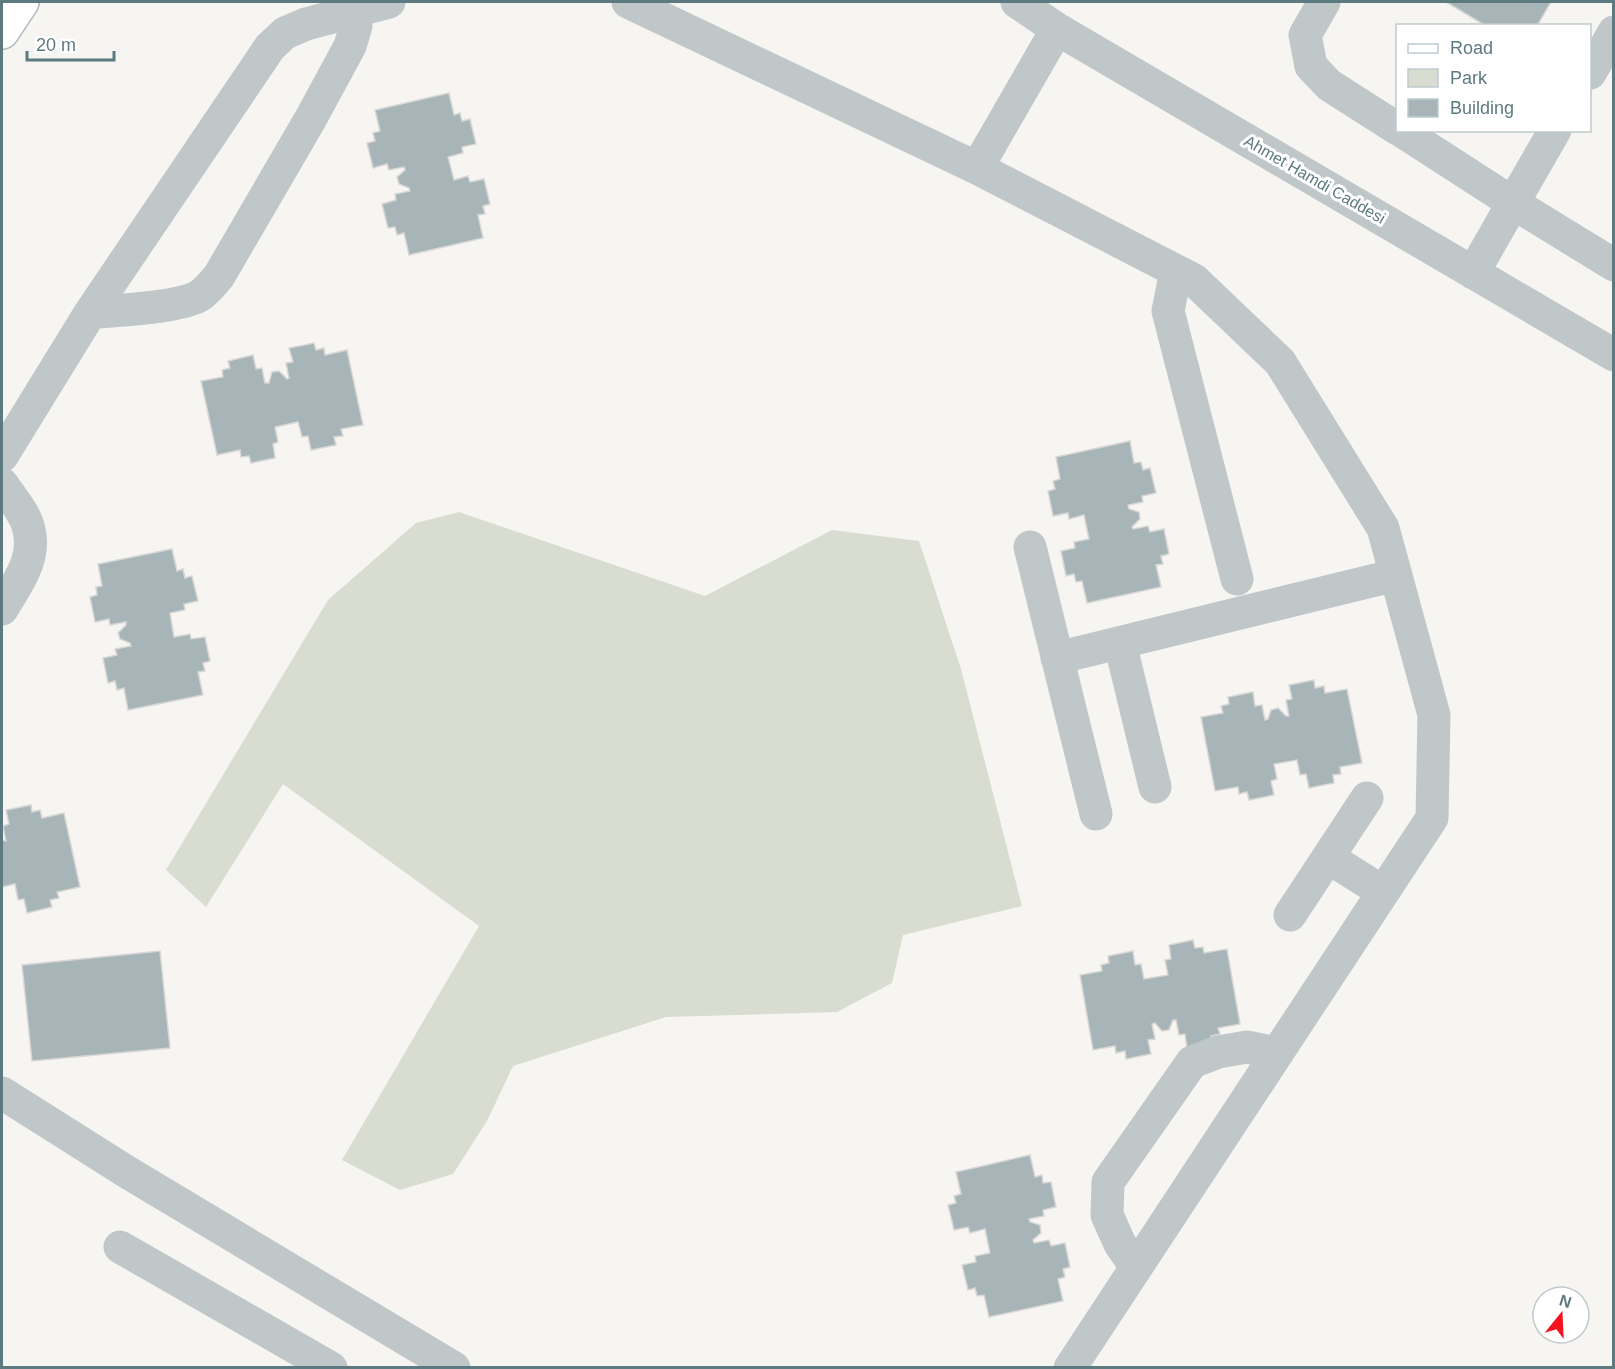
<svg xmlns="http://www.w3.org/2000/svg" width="1615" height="1369" font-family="Helvetica,sans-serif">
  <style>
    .green { fill: #d8dcd1 }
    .building { fill: #a7b5b8; stroke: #d8d7d5; stroke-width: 1.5 }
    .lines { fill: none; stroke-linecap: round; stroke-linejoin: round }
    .major-casing { stroke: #b1babc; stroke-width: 36 }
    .minor { stroke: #c0c7c9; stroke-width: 33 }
    .major { stroke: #fff; stroke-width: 33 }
    .labels { text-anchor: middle; stroke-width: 6; stroke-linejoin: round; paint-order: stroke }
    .street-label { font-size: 16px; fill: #5e7a81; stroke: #fff }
  </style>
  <rect width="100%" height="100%" fill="#f6f5f2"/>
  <!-- green -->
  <path class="green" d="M459,512L705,596L832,530L919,541L961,669L1022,906L903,935L892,983L837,1012L666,1017L513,1066L487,1121L453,1174L400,1190L342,1160L479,926L283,784L206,907L166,870L328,600L416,523Z"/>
  <!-- building -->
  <path class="building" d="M1446,2H1551L1537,26H1486Z
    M449,93L454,115L460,113L462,121L470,119L476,144L462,147L463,153L448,157L454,180L468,176L470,182L484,179L490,204L483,206L485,214L478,215L483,238L409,255L404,233L397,235L395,227L388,228L382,204L396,200L395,194L410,191L409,188L399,184L397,177L405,170L404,167L389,170L387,164L373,168L367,143L375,141L373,133L380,131L375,110Z
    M314,343L316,350L324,348L325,355L347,350L363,425L341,429L343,436L334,437L336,445L311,450L308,436L302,437L298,422L275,427L278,442L273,444L275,458L251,463L249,456L241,457L240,450L217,455L201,381L223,377L222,370L230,368L228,361L253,355L256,369L262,368L265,383H269L272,372L279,371L287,379L289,378L286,363L293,362L289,348Z
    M1130,441L1134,463L1141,462L1143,470L1150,468L1156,493L1142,496L1143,502L1128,505L1129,509L1139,512L1140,519L1132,527L1133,529L1148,526L1150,532L1164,529L1169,554L1161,556L1163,564L1156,565L1161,587L1087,603L1082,581L1076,582L1074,574L1066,576L1061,551L1075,548L1074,542L1089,539L1084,515L1069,519L1068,513L1053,516L1048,491L1055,489L1053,481L1060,479L1056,457Z
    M172,549L177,571L183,569L185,578L192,576L198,601L184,604L185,610L170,613L174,637L190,634L191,639L205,637L210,661L203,663L205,671L198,672L203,695L128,710L124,688L117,690L115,681L108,683L103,658L117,655L115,649L131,646L130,643L120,639L118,633L126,625V622L110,625L109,619L95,622L90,597L97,595L96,587L102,586L98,564Z
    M1314,680L1315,688L1324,686L1325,693L1347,689L1362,763L1340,767L1341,774L1333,775L1334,783L1309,788L1306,774L1300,775L1297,760L1274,764L1277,779L1271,781L1274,795L1249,800L1247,792L1239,794L1238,787L1215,791L1201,717L1223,713L1221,706L1229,704L1228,697L1253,692L1255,706L1262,705L1265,720L1268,719L1271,710L1278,708L1286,716H1289L1286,700L1292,699L1289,685Z
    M31,805L32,812L40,810L42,818L64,813L80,887L57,892L59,898L50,900L52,907L27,913L24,899L18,900L15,884L2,887V840L6,841L3,826L9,824L6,810Z
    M1193,940L1195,948L1203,947L1204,953L1227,949L1240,1024L1218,1028L1220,1034L1211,1036L1213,1044L1187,1048L1185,1034L1179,1035L1176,1020H1173L1169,1030L1162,1031L1155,1023L1152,1024L1155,1039L1148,1040L1151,1054L1126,1059L1125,1051L1116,1053L1115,1046L1093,1050L1080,975L1102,971L1101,965L1109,963L1108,956L1133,951L1135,965L1141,964L1144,979L1168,975L1165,960L1171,959L1169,945Z
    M160,951L170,1048L32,1061L22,965Z
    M1030,1155L1035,1177L1042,1175L1043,1183L1051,1182L1056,1207L1043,1210L1044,1216L1029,1219L1030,1222L1040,1225L1041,1233L1033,1240L1034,1243L1049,1240L1051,1246L1065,1243L1070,1267L1063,1269L1065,1277L1058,1279L1063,1301L989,1317L984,1295L977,1296L975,1288L968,1290L962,1265L976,1262L975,1256L990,1253L985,1229L970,1233L968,1227L954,1230L948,1205L956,1203L954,1196L961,1194L956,1172Z"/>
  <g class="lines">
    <!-- major casing -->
    <g class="major-casing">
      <path id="major" d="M2,32L22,2"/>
    </g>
    <!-- minor -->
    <path class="minor" d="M628,2L977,168L1194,280L1280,362L1383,528L1434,715L1432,818L1070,1368
      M1017,2L1057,29L1614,355
      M1324,2L1305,35L1311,66L1329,85L1398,129
      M1590,73L1614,32
      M1400,130L1513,203L1473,273
      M1555,130L1513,203L1614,265
      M977,168L1057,29
      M1176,271L1168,311L1237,579
      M90,313C117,310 178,308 199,296C207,291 213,283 219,276L311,118L350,46L356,26L354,11
      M2,456L90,313L270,47L285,33L306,24L389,2
      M2,484C10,496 22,509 27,523C39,556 18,582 2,609
      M1030,547L1096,814
      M1120,643L1155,787
      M1057,658L1396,575
      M1329,858L1383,892
      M1290,915L1367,798
      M2,1093L127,1172L454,1368
      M120,1247L331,1368
      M1136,1267L1120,1244L1107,1215L1108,1182L1192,1062L1218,1052L1247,1047L1277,1053"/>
    <!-- major -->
    <use href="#major" class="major"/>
  </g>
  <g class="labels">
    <!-- street labels -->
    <g class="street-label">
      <text transform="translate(1315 179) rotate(30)" y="6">Ahmet Hamdi Caddesi</text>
    </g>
  </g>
  <!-- border -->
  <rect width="1615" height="1369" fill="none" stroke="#5e7a81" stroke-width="6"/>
  <!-- legend -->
  <rect x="1396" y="24" width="195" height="108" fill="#ffffff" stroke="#bfcacd" stroke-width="1.5"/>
  <rect x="1408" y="44" width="30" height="9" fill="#ffffff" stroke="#bfcacd" stroke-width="1.5"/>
  <text x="1450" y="54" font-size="18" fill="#5e7a81">Road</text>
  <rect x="1408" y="69" width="30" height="18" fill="#d8dcd1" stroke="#bfcacd" stroke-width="1.5"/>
  <text x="1450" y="84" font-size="18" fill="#5e7a81">Park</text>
  <rect x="1408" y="99" width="30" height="18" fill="#a7b5b8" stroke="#bfcacd" stroke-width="1.5"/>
  <text x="1450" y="114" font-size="18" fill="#5e7a81">Building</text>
  <!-- north arrow -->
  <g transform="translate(1561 1315) rotate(18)"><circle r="28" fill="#ffffff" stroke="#bfcacd" stroke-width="1.5"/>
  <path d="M0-4.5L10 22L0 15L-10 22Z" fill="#f5141e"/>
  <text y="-9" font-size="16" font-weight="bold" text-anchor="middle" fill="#5e7a81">N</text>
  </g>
  <!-- scale -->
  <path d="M27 51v9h87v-9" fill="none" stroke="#5e7a81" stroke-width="3"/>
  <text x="36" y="51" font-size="18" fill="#5e7a81" stroke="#ffffff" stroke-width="4.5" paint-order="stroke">20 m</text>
</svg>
